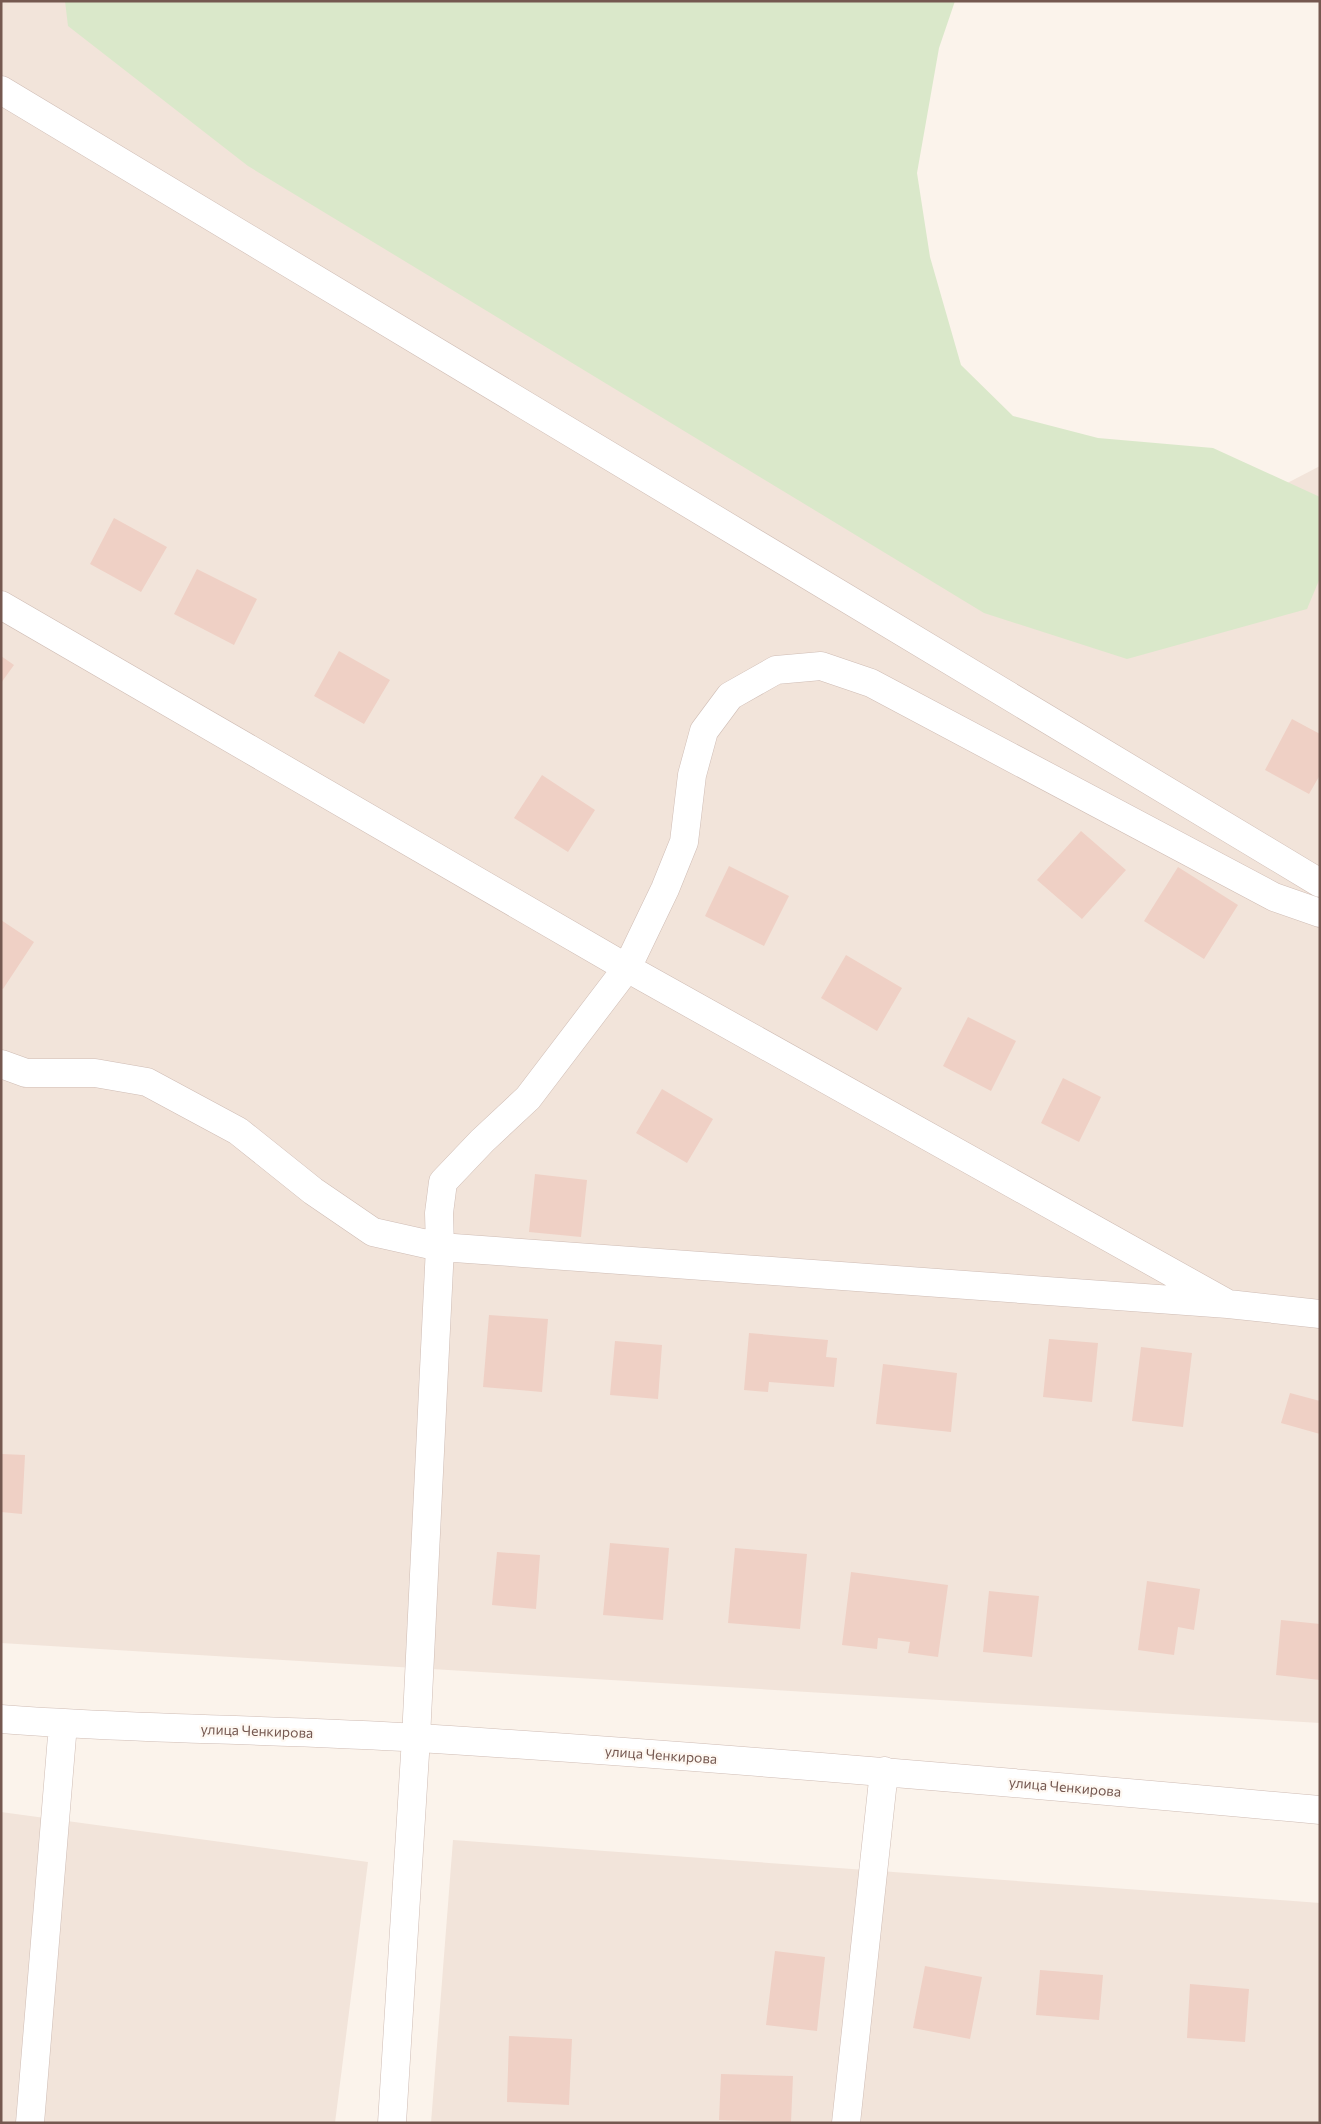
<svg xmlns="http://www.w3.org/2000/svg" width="1321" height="2124" font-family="Commissioner,sans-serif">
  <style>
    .residential { fill: #f2e4da }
    .green { fill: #dae8ca }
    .building { fill: #efd0c5 }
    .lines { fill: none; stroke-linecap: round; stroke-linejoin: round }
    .minor-casing { stroke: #cfbcb4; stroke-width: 29 }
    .minor { stroke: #fff; stroke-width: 28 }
    .labels { text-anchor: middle; stroke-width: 4.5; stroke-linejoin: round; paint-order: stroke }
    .street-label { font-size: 14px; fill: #755850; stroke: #fef8f2 }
  </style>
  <rect width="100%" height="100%" fill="#fbf3eb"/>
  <!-- residential -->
  <path class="residential" d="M1,1H235L1160,549L1320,466V1723L1,1643Z
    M1,1812L368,1862L335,2123H1Z
    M453,1840L1320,1903V2123H431Z"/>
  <!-- green -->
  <path class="green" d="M65,1H955L939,48L917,173L930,257L961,365L1013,416L1098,438L1213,448L1320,497V578L1307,609L1127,659L984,613L248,166L68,26Z"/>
  <!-- building -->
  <path class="building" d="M114,518L167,547L141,592L90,564Z
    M197,569L257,599L234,645L174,614Z
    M339,651L390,680L364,724L314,696Z
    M1,656L14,665L1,683Z
    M1292,719L1320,734V775L1309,794L1265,770Z
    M542,775L595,810L568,852L514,818Z
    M1081,831L1126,870L1082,919L1037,880Z
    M729,866L789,896L764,946L705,916Z
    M1178,867L1238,905L1204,959L1144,921Z
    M1,920L34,942L3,989L1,988Z
    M846,955L902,988L877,1031L821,998Z
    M968,1017L1016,1041L991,1091L943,1066Z
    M1063,1078L1101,1097L1079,1142L1041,1123Z
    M662,1089L713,1119L687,1163L636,1133Z
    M535,1174L587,1180L581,1237L529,1232Z
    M489,1315L548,1319L542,1392L483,1387Z
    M749,1333L828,1340L826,1357L837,1358L834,1387L769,1382L768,1392L744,1390Z
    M1049,1339L1098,1343L1092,1402L1043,1397Z
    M615,1341L662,1345L658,1399L610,1395Z
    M1141,1347L1192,1353L1183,1427L1132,1421Z
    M883,1364L957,1373L951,1432L876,1424Z
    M1290,1393L1320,1401V1434L1281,1423Z
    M1,1454L25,1455L22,1514L1,1512Z
    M610,1543L669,1548L663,1620L603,1615Z
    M735,1548L807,1554L800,1629L728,1623Z
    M497,1552L540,1555L536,1609L492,1605Z
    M851,1572L948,1585L938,1657L908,1653L910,1642L878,1638L877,1649L842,1645Z
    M1147,1581L1200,1589L1194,1630L1178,1627L1174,1655L1138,1650Z
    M989,1591L1039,1596L1032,1657L983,1652Z
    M1281,1620L1320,1624V1680L1276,1675Z
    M775,1951L825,1957L817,2031L766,2025Z
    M925,1966L982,1977L970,2039L913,2028Z
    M1040,1970L1103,1975L1099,2020L1036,2015Z
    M1190,1984L1249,1989L1245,2042L1187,2038Z
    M509,2036L572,2039L569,2105L507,2102Z
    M721,2074L793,2076L791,2122L719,2120Z"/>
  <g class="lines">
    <!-- minor casing -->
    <g class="minor-casing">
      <path id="minor" d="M1,90L1320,883
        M1,605L627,968L1228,1304
        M1,1064L26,1073H95L147,1082L238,1131L313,1191L373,1232L440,1247L1228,1304L1320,1314
        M1,1719C140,1730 280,1729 419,1738C720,1757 1020,1783 1320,1810
        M30,2123L63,1724
        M392,2123L416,1738L440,1247L439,1213L443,1182L482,1141L528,1098L627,968L665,889L684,842L692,775L704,731L730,696L776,670L821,666L871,683L1274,897L1320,913
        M846,2123L884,1771"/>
    </g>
    <!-- minor -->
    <use href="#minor" class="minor"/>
  </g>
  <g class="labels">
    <!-- street labels -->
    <g class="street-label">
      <text transform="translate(257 1731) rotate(2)" y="5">улица Ченкирова</text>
      <text transform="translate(661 1755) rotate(4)" y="5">улица Ченкирова</text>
      <text transform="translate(1065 1787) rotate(5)" y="5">улица Ченкирова</text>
    </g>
  </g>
  <!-- border -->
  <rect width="1321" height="2124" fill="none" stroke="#755850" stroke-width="5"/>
</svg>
